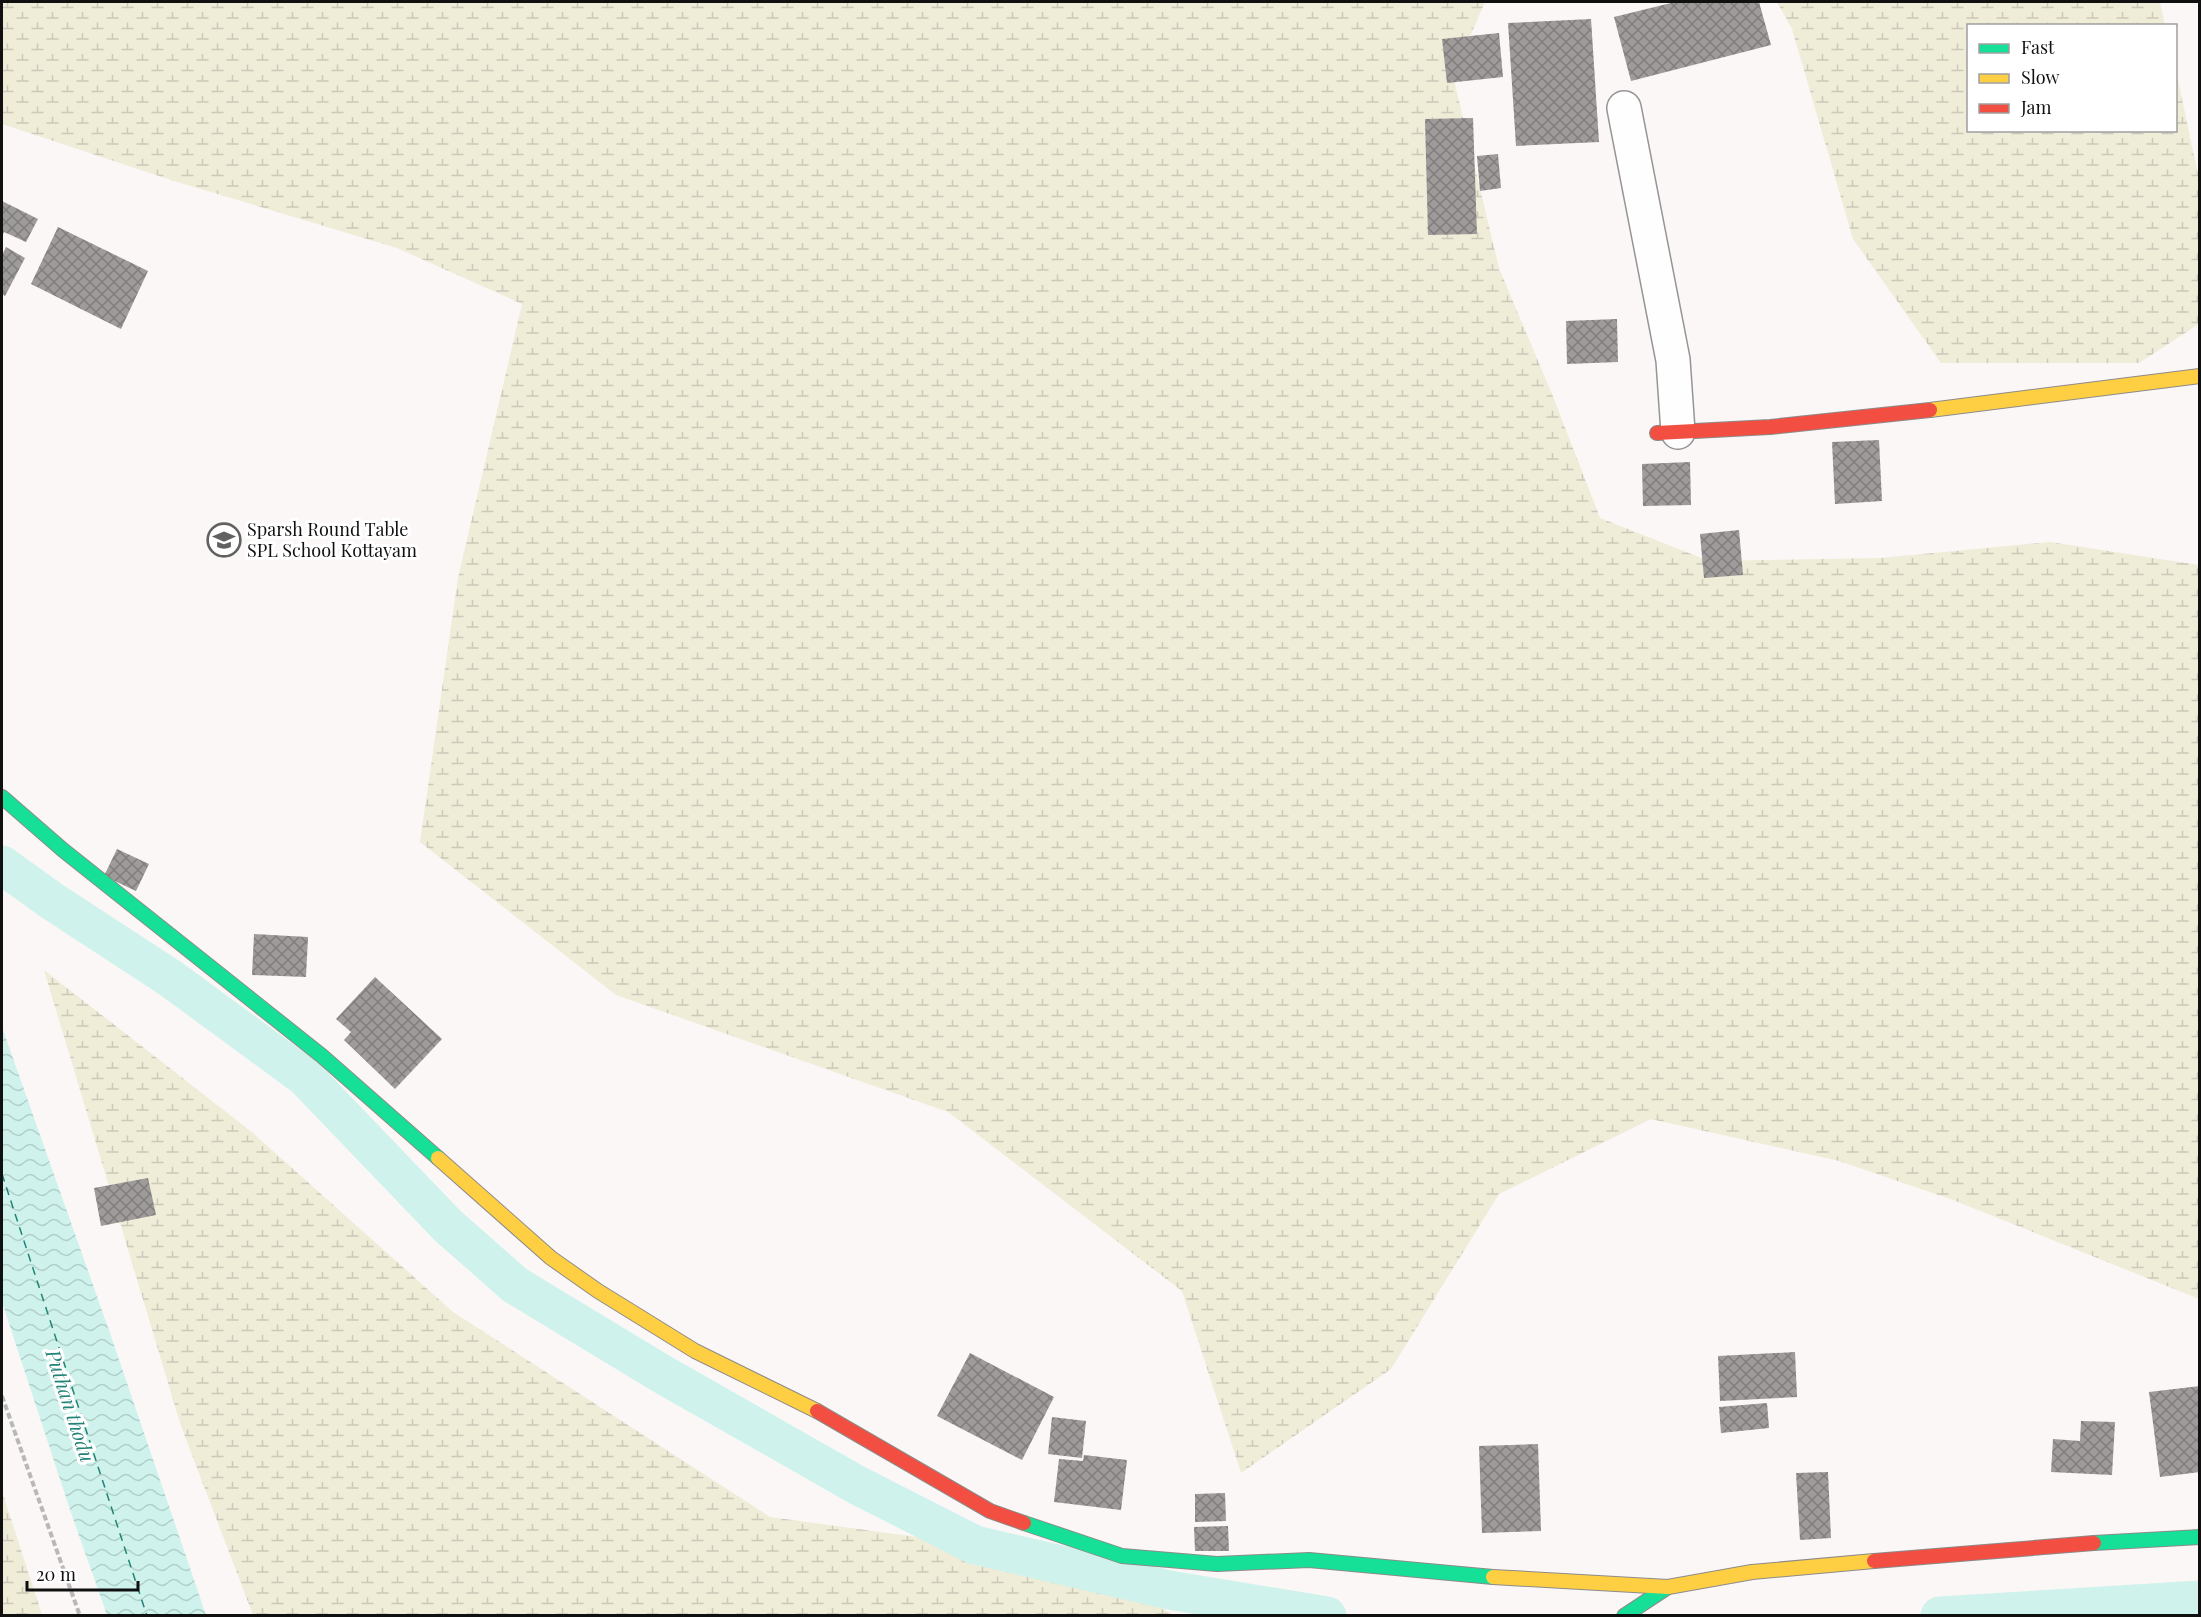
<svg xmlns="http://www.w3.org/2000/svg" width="2201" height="1617" font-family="'Playfair Display',serif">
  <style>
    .wetland { fill: url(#wetland-marsh) }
    .water { fill: url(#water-waves) }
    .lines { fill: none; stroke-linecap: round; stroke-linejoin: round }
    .canal { stroke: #cff3ec; stroke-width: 39 }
    .ferry { stroke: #218376; stroke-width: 1.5; stroke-dasharray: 8 6; stroke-linecap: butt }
    .building { fill: url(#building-cross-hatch) }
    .street-casing { stroke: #969494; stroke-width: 36 }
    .fast-casing { stroke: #8c8b8a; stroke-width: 16 }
    .slow-casing { stroke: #8c8b8a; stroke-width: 16 }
    .jam-casing { stroke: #8c8b8a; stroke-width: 16 }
    .path { stroke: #b9b8b8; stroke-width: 4; stroke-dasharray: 6 3; stroke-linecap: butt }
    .street { stroke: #fefefe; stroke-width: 33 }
    .fast { stroke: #16e098; stroke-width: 14 }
    .slow { stroke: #ffcf43; stroke-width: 14 }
    .jam { stroke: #f24e42; stroke-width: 14 }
    .labels { text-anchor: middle; stroke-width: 6; stroke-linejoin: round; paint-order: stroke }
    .poi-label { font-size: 18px; fill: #101010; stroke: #fff; text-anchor: start }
    .water-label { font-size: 20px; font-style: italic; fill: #218376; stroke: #fff }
  </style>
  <defs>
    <pattern id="wetland-marsh" width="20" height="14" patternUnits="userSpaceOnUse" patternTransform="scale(1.5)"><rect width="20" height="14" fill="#efecd8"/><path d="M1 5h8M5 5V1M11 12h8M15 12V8" fill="none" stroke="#ccc9b8"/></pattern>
    <pattern id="water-waves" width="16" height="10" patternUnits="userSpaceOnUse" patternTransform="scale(1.5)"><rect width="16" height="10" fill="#cff3ec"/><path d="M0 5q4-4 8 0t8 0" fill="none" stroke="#b1cfc9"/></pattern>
    <pattern id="building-cross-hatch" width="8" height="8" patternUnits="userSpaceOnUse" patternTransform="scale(1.5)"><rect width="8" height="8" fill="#9f9b9b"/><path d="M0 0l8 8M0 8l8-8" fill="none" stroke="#807d7d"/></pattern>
  </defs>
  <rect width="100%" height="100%" fill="#fbf7f6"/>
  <!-- wetland -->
  <path class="wetland" d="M2,2H1485L1453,76L1499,268L1554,399L1600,518L1709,561L1880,558L2050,542L2199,565V1299L1953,1200L1839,1161L1651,1119L1499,1194L1391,1369L1241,1473L1182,1291L948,1112L616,995L420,842L458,578L522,304L397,248L171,180L2,124Z
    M1777,2H2160L2165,25L1968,26V130H2176V71L2199,179V324L2139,363H1941L1853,239L1792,29Z
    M44,970L253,1133L453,1312L770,1517L1063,1557L1174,1615H253L181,1426Z
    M2,1491L42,1615H2Z"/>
  <!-- water -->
  <path class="water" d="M2,1027L111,1336L206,1615H107L71,1513L2,1302Z"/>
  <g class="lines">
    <!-- canal -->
    <path class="canal" d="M2,865L52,901L170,978L305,1077L448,1226L515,1285L662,1374L857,1485L975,1545L1169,1590L1327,1616
      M1940,1616L2200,1600"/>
    <!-- ferry -->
    <path class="ferry" d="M2,1174L147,1616"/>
  </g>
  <!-- building -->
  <path class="building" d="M1675,2H1759L1771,45L1631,81L1614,17Z
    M1591,19L1599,142L1516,146L1508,23Z
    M1499,33L1503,77L1447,83L1442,39Z
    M1473,118L1477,234L1428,235L1425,119Z
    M1498,154L1501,188L1480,191L1477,156Z
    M2,201L38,219L26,242L4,232L2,237Z
    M58,227L148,271L121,329L31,284Z
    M6,247L25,258L5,296L2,294V255Z
    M1617,319L1618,362L1567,364L1566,321Z
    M1879,440L1882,501L1835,504L1832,442Z
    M1690,462L1691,505L1643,506L1642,464Z
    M1739,530L1743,575L1704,578L1700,534Z
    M117,849L149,864L136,891L104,876Z
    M254,934L308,937L306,977L252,975Z
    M375,977L442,1039L395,1089L344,1040L351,1032L336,1019Z
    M148,1178L156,1215L101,1226L94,1188Z
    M1795,1352L1797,1397L1720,1401L1718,1356Z
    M970,1353L1054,1397L1022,1460L937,1416Z
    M2200,1386V1472L2160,1477L2149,1392Z
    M1767,1403L1769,1428L1721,1433L1719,1407Z
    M1052,1417L1086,1421L1082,1458L1048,1454Z
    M2081,1421L2115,1422L2112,1475L2051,1472L2053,1439L2080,1441Z
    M1538,1444L1541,1531L1482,1533L1479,1446Z
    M1084,1455L1127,1460L1121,1510L1054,1502L1059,1459L1083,1461Z
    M1828,1472L1831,1538L1800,1540L1796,1473Z
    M1225,1493L1226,1521L1195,1522V1494Z
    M1228,1526L1229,1551H1195L1194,1527Z"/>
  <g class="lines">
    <!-- street casing -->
    <g class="street-casing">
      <path id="street" d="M1624,108L1673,360L1678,432"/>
    </g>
    <!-- fast casing -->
    <g class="fast-casing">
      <path id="fast" d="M2,797L63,850L322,1056L438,1158
        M1024,1523L1122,1556L1217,1564L1309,1560L1493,1577
        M2094,1543L2200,1537
        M1624,1616L1668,1587"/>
    </g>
    <!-- slow casing -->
    <g class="slow-casing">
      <path id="slow" d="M1930,410L2200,376
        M438,1158L551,1258L598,1291L695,1351L817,1411
        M1493,1577L1668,1587L1752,1572L1874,1561"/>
    </g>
    <!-- jam casing -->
    <g class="jam-casing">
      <path id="jam" d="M1657,433L1770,427L1930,410
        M817,1411L990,1511L1024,1523
        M1874,1561L2094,1543"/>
    </g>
    <!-- path -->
    <path class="path" d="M2,1396L80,1616"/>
    <!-- street -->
    <use href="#street" class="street"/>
    <!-- fast -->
    <use href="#fast" class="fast"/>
    <!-- slow -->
    <use href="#slow" class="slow"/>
    <!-- jam -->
    <use href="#jam" class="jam"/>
  </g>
  <!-- icons -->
  <defs>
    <g id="school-ring" transform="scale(1.725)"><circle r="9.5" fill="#fff" stroke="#626160" stroke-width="1.5"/><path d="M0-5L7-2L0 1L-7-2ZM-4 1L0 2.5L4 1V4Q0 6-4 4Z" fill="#626160"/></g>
  </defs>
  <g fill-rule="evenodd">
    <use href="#school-ring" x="224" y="540"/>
  </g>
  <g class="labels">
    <!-- poi labels -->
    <g class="poi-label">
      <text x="247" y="536">Sparsh Round Table<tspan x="247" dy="21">SPL School Kottayam</tspan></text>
    </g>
    <!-- water labels -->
    <g class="water-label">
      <text transform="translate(70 1406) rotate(72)" y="7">Puthan thodu</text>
    </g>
  </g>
  <!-- border -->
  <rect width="2201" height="1617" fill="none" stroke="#101010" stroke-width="6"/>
  <!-- legend -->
  <rect x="1967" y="24" width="210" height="108" fill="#ffffff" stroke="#9f9f9f" stroke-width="1.5"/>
  <rect x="1979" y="44" width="30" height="9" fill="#16e098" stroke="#9f9f9f" stroke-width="1.5"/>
  <text x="2021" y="54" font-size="18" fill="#101010">Fast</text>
  <rect x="1979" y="74" width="30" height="9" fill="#ffcf43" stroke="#9f9f9f" stroke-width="1.5"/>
  <text x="2021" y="84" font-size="18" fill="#101010">Slow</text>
  <rect x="1979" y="104" width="30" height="9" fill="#f24e42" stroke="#9f9f9f" stroke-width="1.5"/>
  <text x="2021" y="114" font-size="18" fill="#101010">Jam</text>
  <!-- scale -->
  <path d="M27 1581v9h111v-9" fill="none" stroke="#101010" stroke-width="3"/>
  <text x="36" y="1581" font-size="18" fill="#101010" stroke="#ffffff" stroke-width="4.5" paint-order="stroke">20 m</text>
</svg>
